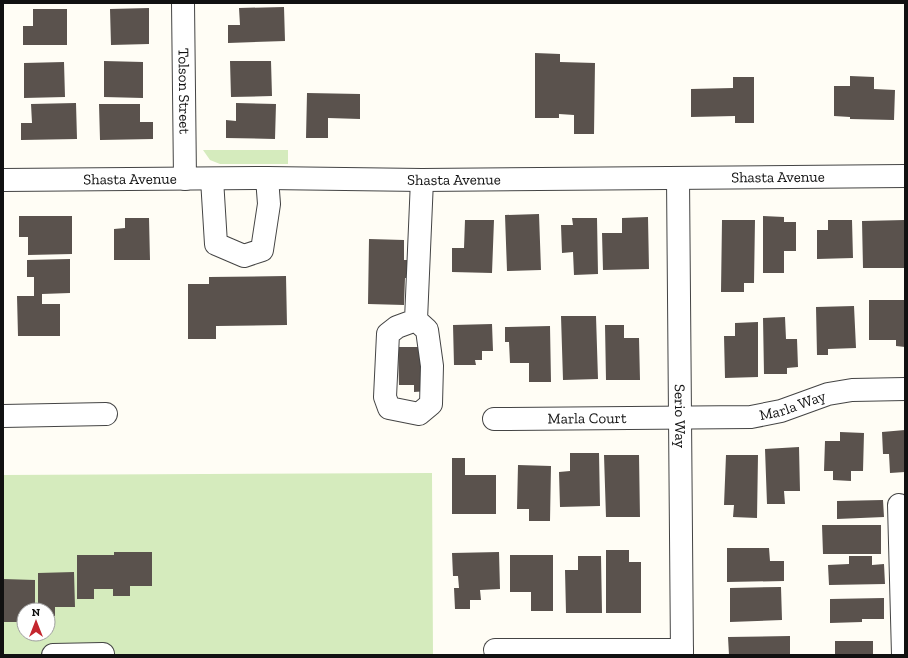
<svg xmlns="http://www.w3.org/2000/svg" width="908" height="658" font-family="'Zilla Slab',serif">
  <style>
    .green { fill: #d5ebbd; fill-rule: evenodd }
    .building { fill: #5a524d }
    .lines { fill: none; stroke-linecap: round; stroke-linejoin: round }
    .minor-casing { stroke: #444; stroke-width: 24 }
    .minor { stroke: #fff; stroke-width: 22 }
    .labels { text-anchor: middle; stroke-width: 4; stroke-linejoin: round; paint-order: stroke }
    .street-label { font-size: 15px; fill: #111; stroke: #fff }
  </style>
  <rect width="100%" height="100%" fill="#fffdf5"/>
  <!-- green -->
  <path class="green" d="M203,150H288V164H220L210,160Z
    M432,473L433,655H3V475ZM24,610H48V634H24Z"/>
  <!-- building -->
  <path class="building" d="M284,7L285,41L228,43V25H240L239,8Z
    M149,8V44L111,45L110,9Z
    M33,9H67V45H23V26H33Z
    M535,53L560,54V62L595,63L594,134H574V115L559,114V118H535Z
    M104,61L143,62V98L104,97Z
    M230,61H271L272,96L231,97Z
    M64,62L65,97L24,98V63Z
    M850,76L874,77V89L895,90L894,120L850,119V117L834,116V86H850Z
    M733,77H754V123H735V116L691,117V89L733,88Z
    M307,93L360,94V119L328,118V138H306Z
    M76,103L77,139L21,140V123H32L31,104Z
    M236,103L276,104L275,139L226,138V120L236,121Z
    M99,104H140V122H153V139L100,140Z
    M539,214L541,270L507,271L505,215Z
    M19,216H72V254L28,255V237H19Z
    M763,216L784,217V222H796V251H784V273H763Z
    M648,217L649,269L603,270L602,233H622V218Z
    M125,218H149L150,260H114V229L125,228Z
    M572,218H597L598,274L574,275L573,252L562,253L561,225H573Z
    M465,220H494L492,273L452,272V248H464Z
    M722,220H755L754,283H744V292H721Z
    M828,220H852L853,258L817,259V230H828Z
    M905,220V268H863L862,221Z
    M369,239L404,240V260H414L413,278H405L404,305L368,304Z
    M70,259V293L42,294V304H60V336H18L17,296H34V277H27V260Z
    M286,276L287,325L216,326V339H188V284H209V277Z
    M869,300H905V347L896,346V340H869Z
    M854,306L856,348L828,349V355H817L816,307Z
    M561,316H596L598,379L563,380Z
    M785,317L786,339H797L798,367L787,368V374H764L763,318Z
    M758,322V377L725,378L724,336H735V323Z
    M492,324L493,351H482V360H475L476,365H454L453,325Z
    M605,325H624V338H639L640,380H606Z
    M550,326L551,382H529V363H510L509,342H505V327Z
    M398,347H428L429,391L414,392V385H399Z
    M905,430V472L890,473L889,454H883L882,432Z
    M840,432L864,433L863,471H851V481L833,480V471H824L825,441H840Z
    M799,447L800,491H784L785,504H767L765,449Z
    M570,453H599L600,506L560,507L559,472L570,471Z
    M604,455H639L640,517H606Z
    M726,455H758L757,518L733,517L734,505H724Z
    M452,458H465V475H496V514H452Z
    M518,465L551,466L550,521H529V509H517Z
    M883,500L884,517L837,519V501Z
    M822,525H881V554H823Z
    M727,548H769L770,561H784V581L727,582Z
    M606,550H629V562H641V613H606Z
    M114,552H152V586H130V596H113V589H94V599H77V555H114Z
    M499,552L500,589L480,590L481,600H470V609H455L454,588H459L458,576H453L452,553Z
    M510,555H553V611H531V592H510Z
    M578,556H601L602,613H566L565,570H578Z
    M849,556H872V565L884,564L885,584L829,585L828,565L849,564Z
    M74,572L75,607H55V616L48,617V610H38V573Z
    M3,579L35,580V610H24V614H18V622H3Z
    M781,587L782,620L730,622V588Z
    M884,598V619H862V622L830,623V599Z
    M790,636V655H729L728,637Z
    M835,641H873V655H835Z"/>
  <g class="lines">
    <!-- minor casing -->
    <g class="minor-casing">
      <g id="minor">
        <path id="s1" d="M183,3L185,179"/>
        <path id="s2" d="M678,178L682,655"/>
        <path d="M212,179L216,244L244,256L262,250L269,204L267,178"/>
        <path id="s3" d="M3,180L267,178L422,180L905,176"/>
        <path d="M416,320L397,327L388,334L385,397L389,408L419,414L431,404L432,366L427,330L416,320L422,180"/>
        <path d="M3,416L106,414"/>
        <path id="s4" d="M494,419L751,417L781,411L828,394L852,390L905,389"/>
        <path d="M899,505L903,655"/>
        <path d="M495,650H682"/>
        <path d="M53,655L103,654"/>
      </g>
    </g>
    <!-- minor -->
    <use href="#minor" class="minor"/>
  </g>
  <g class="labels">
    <!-- street labels -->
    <g class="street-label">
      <text dy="5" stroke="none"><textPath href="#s1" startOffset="88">Tolson Street</textPath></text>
      <text dy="5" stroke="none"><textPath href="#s3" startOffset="775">Shasta Avenue</textPath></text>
      <text dy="5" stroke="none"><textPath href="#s3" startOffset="127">Shasta Avenue</textPath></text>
      <text dy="5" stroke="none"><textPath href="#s3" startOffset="451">Shasta Avenue</textPath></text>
      <text dy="5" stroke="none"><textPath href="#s4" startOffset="300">Marla Way</textPath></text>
      <text dy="5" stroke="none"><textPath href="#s2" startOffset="238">Serio Way</textPath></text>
      <text dy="5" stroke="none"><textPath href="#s4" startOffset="93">Marla Court</textPath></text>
    </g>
  </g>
  <!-- border -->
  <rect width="908" height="658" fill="none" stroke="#111111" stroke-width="8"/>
  <!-- north arrow -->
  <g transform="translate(36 622)"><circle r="19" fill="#ffffff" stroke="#a0a0a0"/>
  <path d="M0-3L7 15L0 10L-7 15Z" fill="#c4262e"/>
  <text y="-6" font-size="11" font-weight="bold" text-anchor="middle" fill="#111111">N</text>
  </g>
</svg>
